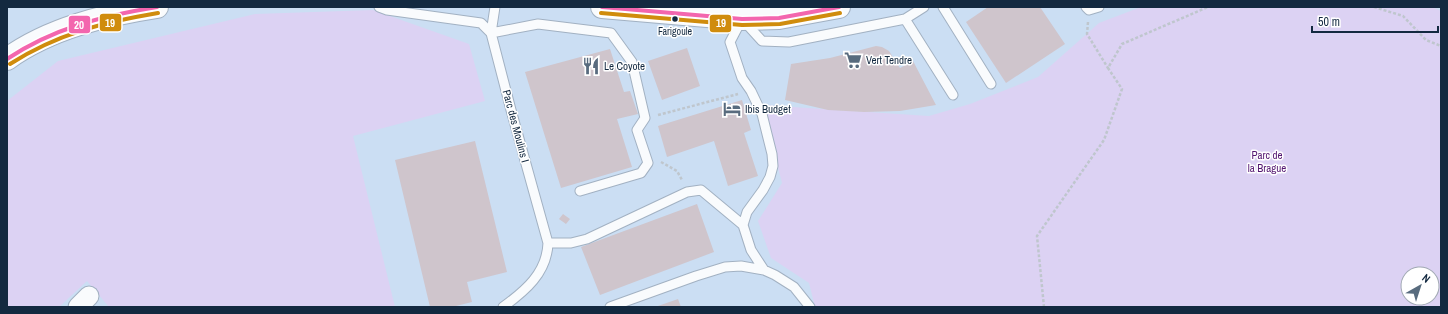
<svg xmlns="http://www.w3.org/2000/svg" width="1448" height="314" font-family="'Archivo Narrow',sans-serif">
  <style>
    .built { fill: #cbdef3; fill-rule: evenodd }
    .green { fill: #dcd2f3; fill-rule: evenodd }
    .building { fill: #cfc5cc }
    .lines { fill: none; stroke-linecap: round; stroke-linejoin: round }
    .lane-casing { stroke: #a2b1c2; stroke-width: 11 }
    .street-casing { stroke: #a2b1c2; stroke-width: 21 }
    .secondary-casing { stroke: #a2b1c2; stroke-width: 24 }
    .path { stroke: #bfc6cd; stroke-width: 2.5; stroke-dasharray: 3 2; stroke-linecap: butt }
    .lane { stroke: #f9fbfd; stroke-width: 9 }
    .street { stroke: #f9fbfd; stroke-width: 19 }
    .secondary { stroke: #f9fbfd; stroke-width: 22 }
    .bus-1-casing { stroke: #fff; stroke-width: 7 }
    .bus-2-casing { stroke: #fff; stroke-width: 7 }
    .bus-1 { stroke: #f366ae; stroke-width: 4 }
    .bus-2 { stroke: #d08c0d; stroke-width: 4 }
    .bus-dot { fill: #132940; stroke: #fff; stroke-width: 1.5 }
    .labels { text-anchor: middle; stroke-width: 3; stroke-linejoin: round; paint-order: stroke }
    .bus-label { font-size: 10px; fill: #132940; stroke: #fff }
    .poi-label { font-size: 11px; fill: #132940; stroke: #fff; text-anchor: start }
    .street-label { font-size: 11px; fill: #132940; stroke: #fff }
    .park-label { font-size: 11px; fill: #541771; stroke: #fff }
    .line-badge { stroke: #fff; stroke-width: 1.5 }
    .badge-label { font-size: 11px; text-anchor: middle; font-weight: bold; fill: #fff }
  </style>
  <rect width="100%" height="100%" fill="#d8e5f2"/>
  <!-- built -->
  <path class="built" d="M7,7H1441V307H7ZM1408,274H1432V298H1408Z"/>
  <!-- green -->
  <path class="green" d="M1141,7H1432L1441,11V307H815L809,283L771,258L758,221L782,183L762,105L929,116L970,104L1038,77L1099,23ZM1408,274H1432V298H1408Z
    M373,10L469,44L485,101L353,136L395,307H109L87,281L59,307H7V101L58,61L255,14Z"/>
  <!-- building -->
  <path class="building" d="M988,7H1040L1065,44L1006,83L966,22Z
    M876,46L882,47L889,51L900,68L913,61L936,105L900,111L864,112L828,110L785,100L791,64L830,58Z
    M687,48L700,86L662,100L648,61Z
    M610,49L624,92L630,91L638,114L617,119L632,167L561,188L525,72Z
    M742,100L751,130L744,133L758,176L728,186L714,141L667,157L658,126Z
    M475,141L507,272L467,282L472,302L452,307H430L395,160Z
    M697,204L714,252L600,295L581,247Z
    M563,214L570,219L566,224L559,219Z
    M678,299L681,307H655Z"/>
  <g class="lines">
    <!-- lane casing -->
    <g class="lane-casing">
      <path id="lane" d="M379,7L387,10L481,23L491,33L538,24L611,33L632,62L645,118L637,130L648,163L641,173L580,191
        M495,7L491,33L511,110L548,243C547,273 525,291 503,307
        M943,7L991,84
        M1086,7L1089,10L1099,7
        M905,19L953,95
        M548,243H571L587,239L687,192L701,190L743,225
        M610,307L696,276L725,267L741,266L764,270
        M810,307L794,287L775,275L764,270L751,250L743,225L747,212L763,190L770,177L773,166L772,154L762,114L751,91L742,78L730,42L742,19L762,41L789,42L905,19L924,7"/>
    </g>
    <!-- street casing -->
    <g class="street-casing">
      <path id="street" d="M78,307L89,296"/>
    </g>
    <!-- secondary casing -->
    <g class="secondary-casing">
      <path id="secondary" d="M602,7L742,19L779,18L839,7
        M7,59C50,28 105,15 157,7"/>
    </g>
    <!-- path -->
    <path class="path" d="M1374,7L1403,16L1426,40L1441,46
      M1088,22L1087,34L1108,68
      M658,115L738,94
      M661,162L677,171L682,180
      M1044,307L1037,236L1104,140L1122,89L1108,68L1122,44L1208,7"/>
    <!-- lane -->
    <use href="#lane" class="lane"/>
    <!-- street -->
    <use href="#street" class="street"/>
    <!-- secondary -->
    <use href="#secondary" class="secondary"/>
    <!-- bus-1 casing -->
    <g class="bus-1-casing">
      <path id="bus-1" d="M602,7L742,19L779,18L839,7
        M7,59C54,28 102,16 157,7"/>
    </g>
    <!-- bus-2 casing -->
    <g class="bus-2-casing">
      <path id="bus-2" d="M601,13L742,25L780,24L840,13
        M10,64C57,34 104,22 158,13"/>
    </g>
    <!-- bus-1 -->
    <use href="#bus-1" class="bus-1"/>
    <!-- bus-2 -->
    <use href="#bus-2" class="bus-2"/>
  </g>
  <!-- icons -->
  <defs>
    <g id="supermarket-bare" transform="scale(1.38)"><path d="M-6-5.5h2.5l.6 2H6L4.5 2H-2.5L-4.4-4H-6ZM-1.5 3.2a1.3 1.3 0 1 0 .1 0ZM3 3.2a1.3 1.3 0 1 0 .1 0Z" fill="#586b7e" stroke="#fff" stroke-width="2.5" paint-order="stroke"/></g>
    <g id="restaurant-bare" transform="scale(1.38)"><path d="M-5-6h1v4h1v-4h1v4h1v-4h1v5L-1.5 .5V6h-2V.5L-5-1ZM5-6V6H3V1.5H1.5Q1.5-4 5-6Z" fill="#586b7e" stroke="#fff" stroke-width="2.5" paint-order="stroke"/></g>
    <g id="hotel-bare" transform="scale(1.38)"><path d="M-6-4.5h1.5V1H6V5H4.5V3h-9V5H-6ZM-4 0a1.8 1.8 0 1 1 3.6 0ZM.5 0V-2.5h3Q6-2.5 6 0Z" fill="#586b7e" stroke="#fff" stroke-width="2.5" paint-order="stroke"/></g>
  </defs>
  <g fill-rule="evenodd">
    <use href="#supermarket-bare" x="853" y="60"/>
    <use href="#restaurant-bare" x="591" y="66"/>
    <use href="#hotel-bare" x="732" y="109"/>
  </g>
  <!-- markers -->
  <circle class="bus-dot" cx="675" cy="19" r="3.5"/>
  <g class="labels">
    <!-- bus labels -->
    <g class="bus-label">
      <text x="675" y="35">Farigoule</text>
    </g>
    <!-- poi labels -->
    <g class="poi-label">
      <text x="866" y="64">Vert Tendre</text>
      <text x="604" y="70">Le Coyote</text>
      <text x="745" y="113">Ibis Budget</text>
    </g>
    <!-- street labels -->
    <g class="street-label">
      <text transform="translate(516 126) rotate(75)" y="4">Parc des Moulins I</text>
    </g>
    <!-- park labels -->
    <g class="park-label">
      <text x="1267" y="159">Parc de<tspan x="1267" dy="13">la Brague</tspan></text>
    </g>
  </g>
  <g class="line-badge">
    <rect x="99" y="13" width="23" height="19" rx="4" fill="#d08c0d"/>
    <rect x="709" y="14" width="23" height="19" rx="4" fill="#d08c0d"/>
    <rect x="68" y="15" width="23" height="19" rx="4" fill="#f366ae"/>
  </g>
  <g class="badge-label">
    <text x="110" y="27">19</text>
    <text x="721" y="27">19</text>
    <text x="79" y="29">20</text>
  </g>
  <!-- border -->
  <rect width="1448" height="314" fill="none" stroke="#132940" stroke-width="16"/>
  <!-- north arrow -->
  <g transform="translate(1420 286) rotate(39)"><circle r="19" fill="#ffffff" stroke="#a1a9b3"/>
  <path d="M0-3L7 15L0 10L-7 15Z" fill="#586b7e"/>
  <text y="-6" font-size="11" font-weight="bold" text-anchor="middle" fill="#132940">N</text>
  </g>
  <!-- scale -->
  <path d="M1312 26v6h126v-6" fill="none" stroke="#132940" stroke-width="2"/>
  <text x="1318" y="26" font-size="12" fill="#132940" stroke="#ffffff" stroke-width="3" paint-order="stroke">50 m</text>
</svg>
